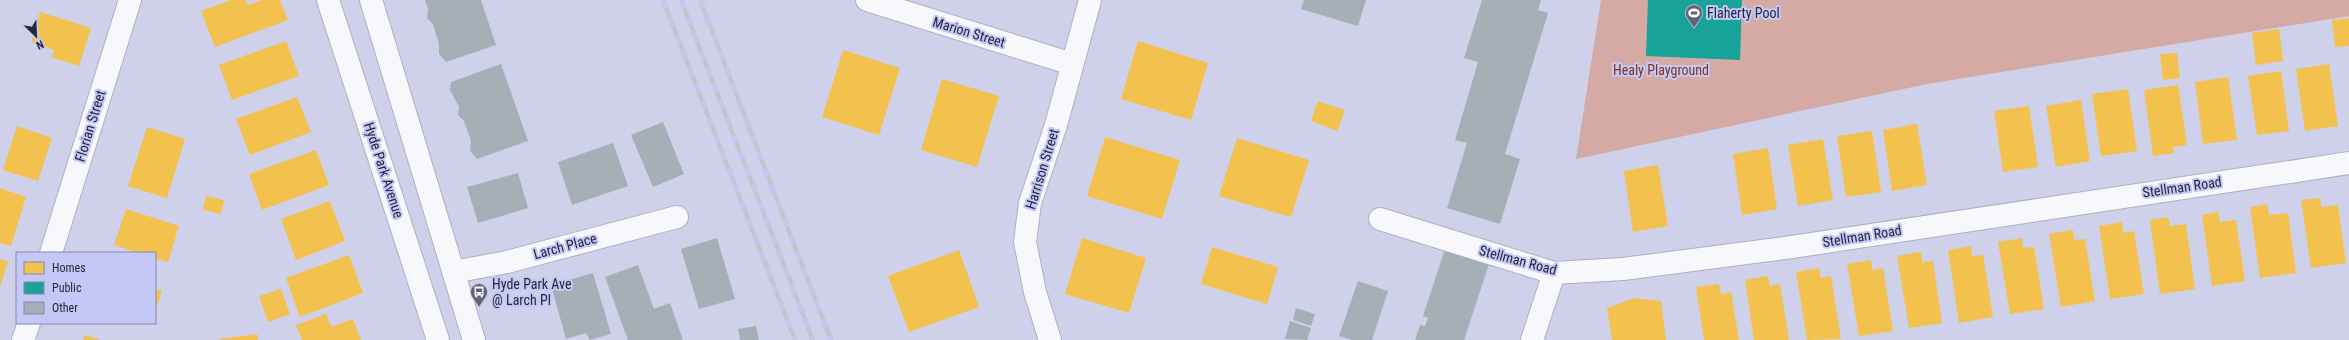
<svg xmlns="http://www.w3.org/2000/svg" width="2349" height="340" font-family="'Roboto Condensed',sans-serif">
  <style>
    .green { fill: #d5a9a4 }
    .homes { fill: #f2c14e }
    .public { fill: #17a398 }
    .building { fill: #a5afb6 }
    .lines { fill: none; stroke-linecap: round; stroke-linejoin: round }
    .minor-casing { stroke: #adafc3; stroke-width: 24 }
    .primary-casing { stroke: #adafc3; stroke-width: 24 }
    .minor { stroke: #f8f8fc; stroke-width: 22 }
    .primary { stroke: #f8f8fc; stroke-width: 22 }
    .rail-casing { stroke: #c4c4cb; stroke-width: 4.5 }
    .rail { stroke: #c3c8f6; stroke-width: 3; stroke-dasharray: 9; stroke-linecap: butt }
    .labels { text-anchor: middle; stroke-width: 4; stroke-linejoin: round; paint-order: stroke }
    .poi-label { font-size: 14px; fill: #262739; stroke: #c3c8f6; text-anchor: start }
    .street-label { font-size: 14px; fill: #262739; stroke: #c3c8f6 }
    .park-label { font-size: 14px; fill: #803618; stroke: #c3c8f6 }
  </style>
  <rect width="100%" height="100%" fill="#cfd1ea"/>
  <!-- green -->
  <path class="green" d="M1601,0H2349V16L1927,84L1576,159Z"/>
  <!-- homes -->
  <path class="homes" d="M231,0H246L248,5L262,0H280L288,20L215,47L201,11Z
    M40,12L91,28L79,66L51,57L54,50L31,42Z
    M2349,18V46L2335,47L2332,20Z
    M2279,29L2283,61L2256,65L2252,33Z
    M286,41L299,76L232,100L219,65Z
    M1138,41L1208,63L1191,120L1121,99Z
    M843,50L900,68L879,135L822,117Z
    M2177,53L2180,78L2163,80L2160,54Z
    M2329,64L2338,126L2305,131L2296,69Z
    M2281,71L2289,131L2257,135L2248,76Z
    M2228,77L2237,140L2203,144L2195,82Z
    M942,79L999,96L977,167L921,150Z
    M2178,85L2187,145L2173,147L2174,153L2153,156L2144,90Z
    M2128,89L2137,151L2101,156L2092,94Z
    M297,97L311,132L250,155L236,119Z
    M2081,100L2090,161L2056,167L2046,106Z
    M1318,101L1345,110L1337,131L1311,121Z
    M2029,106L2038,167L2003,172L1994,111Z
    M1917,124L1927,185L1892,191L1883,130Z
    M17,126L52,138L38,181L3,170Z
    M147,127L185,139L167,198L128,186Z
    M1872,131L1881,192L1846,197L1837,136Z
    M1105,137L1180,160L1162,219L1087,196Z
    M1237,138L1309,160L1291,217L1219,196Z
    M1823,139L1833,200L1798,206L1788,145Z
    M1768,148L1777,209L1742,215L1733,154Z
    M316,150L329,185L262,210L249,174Z
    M1658,165L1668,226L1633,232L1624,171Z
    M0,188L26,197L11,246L0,243Z
    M206,196L224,200L221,214L203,210Z
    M2320,198L2321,207L2338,205L2346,263L2311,268L2301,200Z
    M330,201L345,241L296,260L281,219Z
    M2267,204L2269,215L2288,213L2296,273L2260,278L2250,207Z
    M126,209L179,226L168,262L155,258V253H139L114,245Z
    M2218,212L2220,222L2236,220L2245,281L2212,286L2202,215Z
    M2168,217L2170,226L2186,224L2195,289L2160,294L2150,220Z
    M2122,222L2123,233L2134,231L2144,294L2110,299L2099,226Z
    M2073,230L2074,240L2085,239L2095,301L2061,307L2049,234Z
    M1082,238L1146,258L1129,313L1065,294Z
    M2022,238L2023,248L2034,247L2044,309L2010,314L1998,242Z
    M1971,246L1972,256L1983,255L1993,317L1959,323L1948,250Z
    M1212,247L1278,267L1267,304L1201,284Z
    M959,250L979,307L909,332L888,276Z
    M1921,252L1922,262L1933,261L1942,323L1909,328L1897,256Z
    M349,255L363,293L300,317L286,278Z
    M0,259L8,261L0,287Z
    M1871,260L1872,270L1883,268L1893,331L1859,336L1847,264Z
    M1819,268L1821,278L1831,276L1841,339L1807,340L1796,272Z
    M1768,276L1770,286L1780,284L1789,340H1754L1745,280Z
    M1719,284L1721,294L1731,292L1739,340H1704L1696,287Z
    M155,289L162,291L155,313Z
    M281,289L290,314L268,322L259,296Z
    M1634,298L1661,301L1666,340H1612L1607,308Z
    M326,314L331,327L353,319L361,340H302L296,325Z
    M257,334L258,340H219V339Z
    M85,335L101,340H83Z"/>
  <!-- public -->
  <path class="public" d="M1648,0H1742L1740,60L1646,56Z"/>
  <!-- building -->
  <path class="building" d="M425,0H481L496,45L446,62L439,54V44L433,24L427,18L428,9Z
    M1304,0H1366L1358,26L1301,9Z
    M1482,0H1541L1538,10L1548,13L1505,154L1520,159L1500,224L1447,208L1467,143L1455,140L1478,62L1464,58Z
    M501,64L528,141L477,159L470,151L471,141L464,121L458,115L459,107L450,90L451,82Z
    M663,122L684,174L653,187L631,135Z
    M613,143L628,186L572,205L558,162Z
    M518,173L528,208L478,223L467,187Z
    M717,238L735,299L699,309L681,249Z
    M1445,249L1489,264L1464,340H1415L1420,325L1425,326L1428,318L1423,316Z
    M638,265L654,309L670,303L683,340H628L605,277Z
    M593,273L611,334L590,340L586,333L566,339L551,285Z
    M1358,281L1388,291L1372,340H1352L1339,336Z
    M1296,308L1315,314L1311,326L1293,320Z
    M1290,321L1311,328L1307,340L1285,339Z
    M756,326L759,340H740L738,329Z"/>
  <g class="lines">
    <!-- minor casing -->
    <g class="minor-casing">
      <path id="minor" d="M867,0L1072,64
        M1380,219L1554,273L1623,269L1792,247L2349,163
        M51,253L130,0
        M453,272L507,262L677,217
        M23,340L29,323
        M1050,340L1035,292L1025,242L1030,203L1056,125L1090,0
        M1532,340L1554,273"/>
    </g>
    <!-- primary casing -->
    <g class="primary-casing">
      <path id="primary" d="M328,0L438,340
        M371,0L474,340"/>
    </g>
    <!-- minor -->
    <use href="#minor" class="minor"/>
    <!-- primary -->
    <use href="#primary" class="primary"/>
    <!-- rail casing -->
    <g class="rail-casing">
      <path id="rail" d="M663,0L795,340
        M681,0L813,340
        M700,0L831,340"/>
    </g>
    <!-- rail -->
    <use href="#rail" class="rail"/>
  </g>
  <!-- icons -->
  <defs>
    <g id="stadium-pin" transform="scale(0.9)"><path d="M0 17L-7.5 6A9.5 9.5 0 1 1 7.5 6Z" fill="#616277" stroke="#c3c8f6"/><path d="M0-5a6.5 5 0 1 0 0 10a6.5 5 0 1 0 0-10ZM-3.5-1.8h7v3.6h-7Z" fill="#fff"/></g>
    <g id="bus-pin" transform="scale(0.9)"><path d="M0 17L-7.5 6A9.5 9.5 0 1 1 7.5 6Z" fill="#616277" stroke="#c3c8f6"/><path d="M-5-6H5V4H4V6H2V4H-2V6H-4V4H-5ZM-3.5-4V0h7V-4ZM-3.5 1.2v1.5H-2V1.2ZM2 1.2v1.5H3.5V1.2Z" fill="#fff"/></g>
  </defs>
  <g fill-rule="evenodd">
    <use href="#stadium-pin" x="1694" y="13"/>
    <use href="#bus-pin" x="479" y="292"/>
  </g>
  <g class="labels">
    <!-- poi labels -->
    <g class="poi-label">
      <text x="1707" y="18">Flaherty Pool</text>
      <text x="492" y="289">Hyde Park Ave<tspan x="492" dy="16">@ Larch Pl</tspan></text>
    </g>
    <!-- street labels -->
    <g class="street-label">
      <text transform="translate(969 32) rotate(17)" y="5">Marion Street</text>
      <text transform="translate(90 126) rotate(-73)" y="5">Florian Street</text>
      <text transform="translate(1042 169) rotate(-73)" y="5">Harrison Street</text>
      <text transform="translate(384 170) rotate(72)" y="5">Hyde Park Avenue</text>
      <text transform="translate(2182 187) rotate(-8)" y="5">Stellman Road</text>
      <text transform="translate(1862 236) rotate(-9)" y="5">Stellman Road</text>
      <text transform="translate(565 246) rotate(-15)" y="5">Larch Place</text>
      <text transform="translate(1518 260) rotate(15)" y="5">Stellman Road</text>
    </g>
    <!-- park labels -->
    <g class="park-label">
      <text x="1661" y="75">Healy Playground</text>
    </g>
  </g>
  <!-- legend -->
  <rect x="16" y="252" width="140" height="72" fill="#c3c8f6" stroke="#8488aa"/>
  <rect x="24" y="262" width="20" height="12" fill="#f2c14e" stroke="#8488aa"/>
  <text x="52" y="272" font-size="12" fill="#262739">Homes</text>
  <rect x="24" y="282" width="20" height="12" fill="#17a398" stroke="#8488aa"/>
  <text x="52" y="292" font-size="12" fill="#262739">Public</text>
  <rect x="24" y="302" width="20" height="12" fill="#a5afb6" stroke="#8488aa"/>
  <text x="52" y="312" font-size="12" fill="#262739">Other</text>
  <!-- north arrow -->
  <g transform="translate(36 36) rotate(156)" stroke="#c3c8f6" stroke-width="3" paint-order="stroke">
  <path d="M0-3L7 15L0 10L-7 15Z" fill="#262739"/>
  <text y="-6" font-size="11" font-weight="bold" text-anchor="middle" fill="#262739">N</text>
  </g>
</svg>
